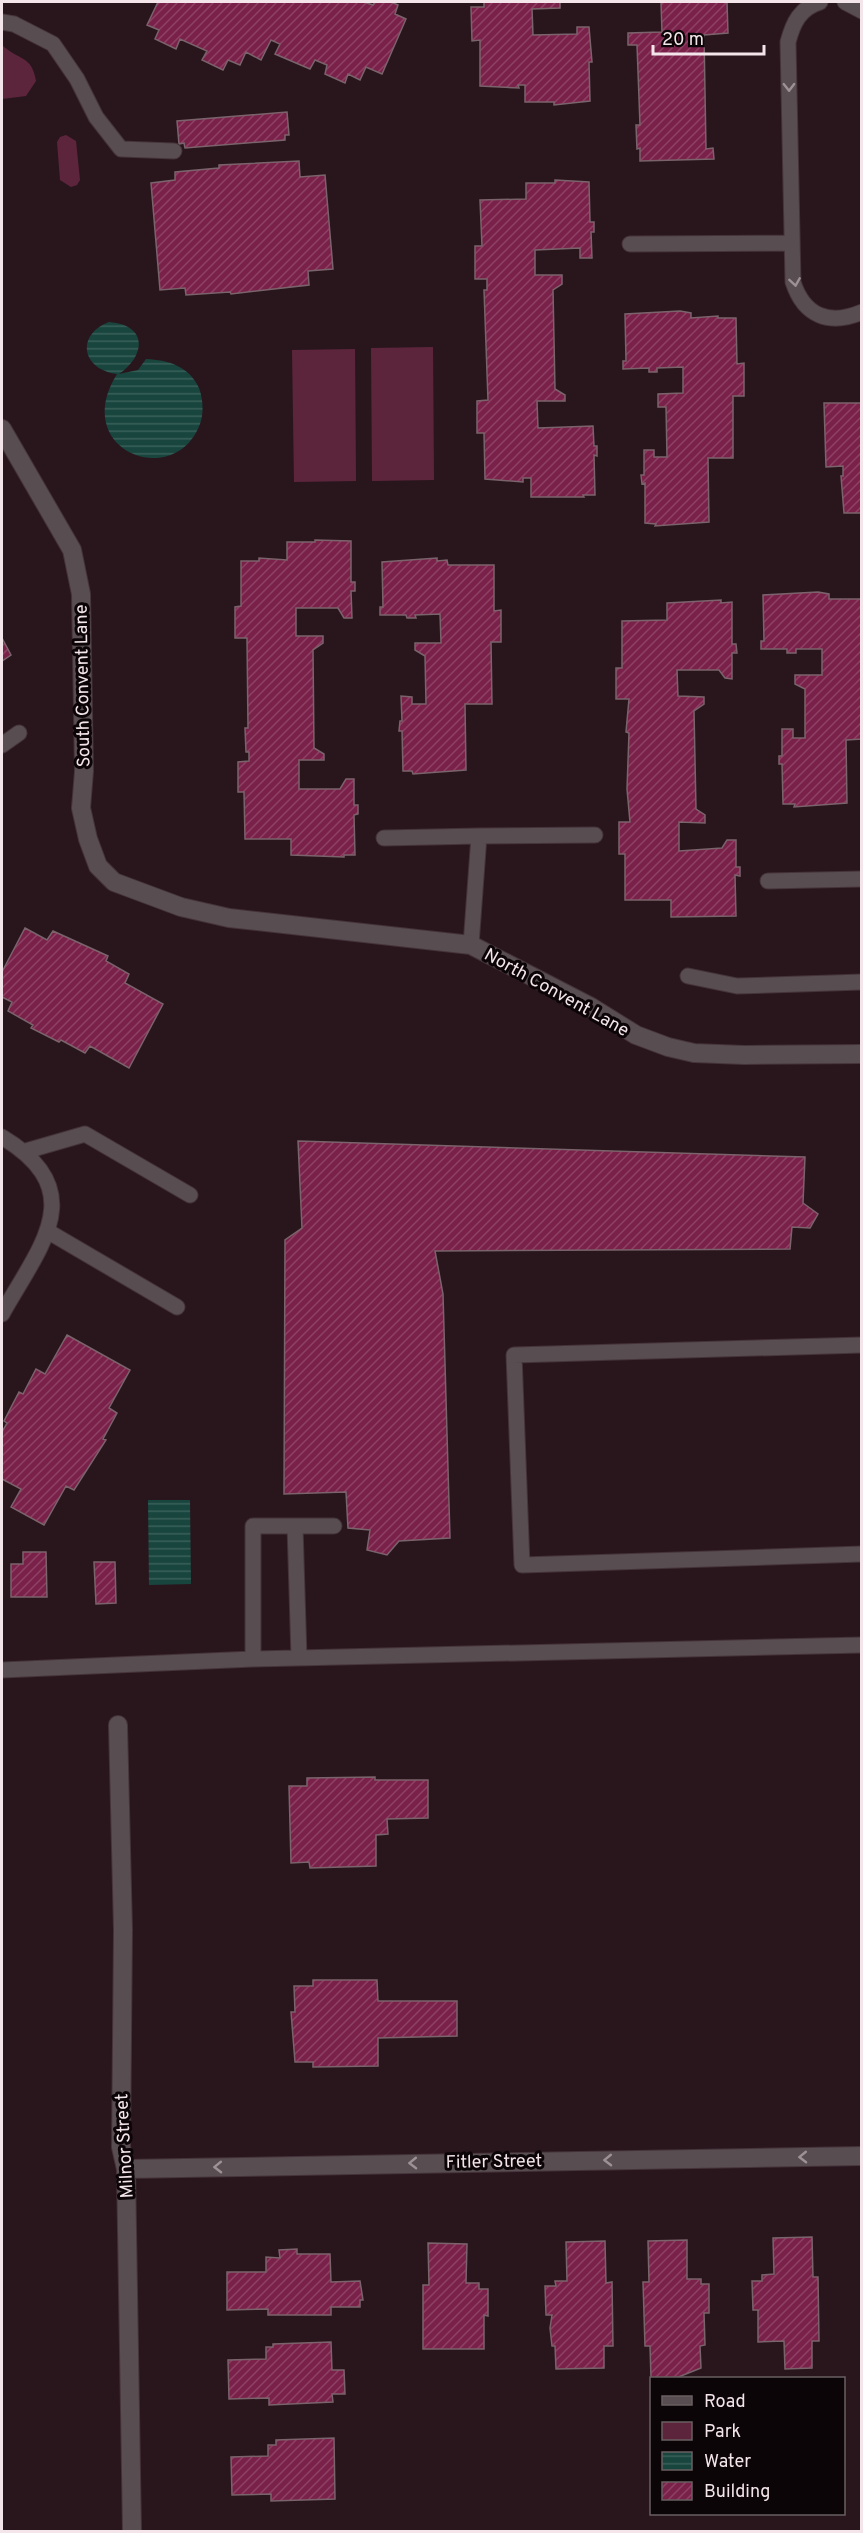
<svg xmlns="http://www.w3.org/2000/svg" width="863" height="2533" font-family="Overpass,sans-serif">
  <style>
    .green { fill: #5d253c }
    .water { fill: url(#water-rules) }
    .building { fill: url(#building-hatch); stroke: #7b636b; stroke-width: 1.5 }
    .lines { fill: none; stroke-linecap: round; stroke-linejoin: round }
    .lane-casing { stroke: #45333a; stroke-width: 17 }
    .street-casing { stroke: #45333a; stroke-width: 20 }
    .lane { stroke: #584d51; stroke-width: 15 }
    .street { stroke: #584d51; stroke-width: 18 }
    .oneway { stroke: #9e9195 }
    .labels { text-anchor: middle; stroke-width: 6; stroke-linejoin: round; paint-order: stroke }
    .street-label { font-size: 18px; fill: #f3e5e9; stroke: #0c0507 }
  </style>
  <defs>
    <pattern id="water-rules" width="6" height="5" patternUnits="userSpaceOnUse" patternTransform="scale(1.5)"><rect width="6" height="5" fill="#18453e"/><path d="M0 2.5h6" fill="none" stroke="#3a605a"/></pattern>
    <pattern id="building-hatch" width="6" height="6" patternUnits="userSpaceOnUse" patternTransform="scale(1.5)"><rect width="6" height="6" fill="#7a214a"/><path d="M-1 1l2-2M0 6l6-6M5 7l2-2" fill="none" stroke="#8d4164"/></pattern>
  </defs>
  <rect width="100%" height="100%" fill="#29161d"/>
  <!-- green -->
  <path class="green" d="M2,45C19,61 32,55 36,81L26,96L2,99Z
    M66,135L76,141L80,180L77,185L71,187L60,180L57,142L60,137Z
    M433,347L434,480L372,481L371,348Z
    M355,349L356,481L294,482L292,350Z"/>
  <!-- water -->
  <path class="water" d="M109,322C148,325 146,355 119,374L138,370L146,359C168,360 189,366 199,388C203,399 204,413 200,424C175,491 69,451 117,374C82,370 75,335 109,322Z
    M148,1500H190L191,1584L149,1585Z"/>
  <!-- building -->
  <path class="building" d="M158,2H364L373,5L375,2H391L398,5L395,14L406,19L382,74L366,67L360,80L348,74L345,83L325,74L327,65L315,60L310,69L275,54L280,44L271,40L261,60L246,52L240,65L228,60L223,70L202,60L207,51L180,39L176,49L155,39L159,30L147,25Z
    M484,2H560V8L532,9L533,35L577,34V27H589L592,62H589L590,101L554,105V102H525V85H518L519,88L480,86V40L472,41L471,7H484Z
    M661,2H727L728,33L704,35L706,149L713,148L714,159L640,161V148L637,149L636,125H640L637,45H628V33L662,32Z
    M287,112L289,135H285V140L185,148L184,143L179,144L177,121Z
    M299,161L300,177L325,175L333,269L308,271L309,285L231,294L230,292L186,295L185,288L160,290L151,183L175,180V172L219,168V165Z
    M555,180L589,182L590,222H594V232H591L592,258H580V248L535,250V275H562V284L553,290L555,389L565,395V401H537L538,428L593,426L594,446H597V456L594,455L595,495H583L584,497H531V478H523V482L485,479L484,433H477V401L488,400L484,290H487V279H475V246H482L480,200L526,199V183H555Z
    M680,311L691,313V318L718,316V318H736L737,364L744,363V396H733V458H708L709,522L655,526L656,524L645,523V483L642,484L641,475H644V450H654V457H667L666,407H658V394L683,393V367L657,368V372H649V368L623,369V361H626L625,314Z
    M824,403H862V513H844L841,476H843V466L826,467Z
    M315,540L351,541V582H355V591H351L352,618H344L338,608H296V636H323V643L313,650L314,748L324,754V760H299V789H340L346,779H354V805H358V814L354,815L355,855H344V857L291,855V839H245L244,792H238V762L249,761V752H246L245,728H248L247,638H235V607L241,606V561H259V558L287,560V542H315Z
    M437,558V561L447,560L448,565H494V611L501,610V642H491L492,704H465L466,770L413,774L412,771H403L402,731H399L400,721H402L401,696L412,697V704H426L425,656L415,650V643H441L440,614L415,615L416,618H407L406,615H380V607H383L382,562Z
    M818,592L829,594V599H862V739L846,740L847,803L794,807L795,804H783L782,764H779V756H782V729H793V738H805V689L795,684V675H822V649H796V653H787V649H761V641H764L763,595Z
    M721,600V603L732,602V644H736L737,653H732V679L725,678L719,670H677L678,696L704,697V704L694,711L696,809L705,815V823L679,822V851L722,848L727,840H736V867H740V876L735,875L736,916L671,917V900H625V854H619V822H630L627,789L629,733L626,732L629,699H616V668H622V621L667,620V603Z
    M2,638L11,655L2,661Z
    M25,928L47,940L53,931L108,956L106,961L129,974L125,983L163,1004L129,1068L90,1046L85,1053L61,1040L59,1042L31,1028L33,1025L8,1011L12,1002L2,997V972Z
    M298,1141L805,1157L803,1203L818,1214L810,1228L792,1227L790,1249L435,1251L443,1294L450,1538L399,1541L387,1555L367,1550L370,1530L348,1528L346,1492L284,1494L285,1240L302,1228Z
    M67,1335L130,1370L109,1408L117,1413L103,1439L106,1440L74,1490L66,1486L44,1525L11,1507L21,1489L2,1479V1432L7,1423L4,1421L19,1392L23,1394L36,1369L45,1374Z
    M23,1552H46L47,1597H11V1564H23Z
    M94,1562H115L116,1603L96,1604Z
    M375,1777V1780H428V1818L387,1819L388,1834L376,1835V1866L310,1868L309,1862L291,1863L289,1786H307V1778Z
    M313,1980H377L378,2001H457V2036L378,2038V2066L313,2067V2062H295L291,2012H295L294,1986H313Z
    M812,2237L813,2277H818L819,2341H812V2368L785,2369L784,2341L758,2342V2310H753L752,2281H762V2275L774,2274L773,2238Z
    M687,2240V2279H701V2284H709V2313H704L705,2345L700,2346L701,2368L676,2378H651L650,2346H645L643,2282H649L648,2241Z
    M605,2241L606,2283L612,2282L613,2346H604V2368L556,2369L555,2346H552L550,2328L552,2315H546L545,2286H556L555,2281H567L566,2242Z
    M428,2243L467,2244L466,2283H479V2289H488V2316L484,2315V2349H423V2285H429Z
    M297,2249V2254H330L331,2282L360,2281L363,2300H360V2307H331V2315H268V2309L227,2310V2272H266V2257L280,2258L279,2250Z
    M331,2342L332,2370H344L345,2394H332L333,2402L269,2405V2398L229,2399L228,2360L266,2359V2347H273V2344Z
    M334,2438L335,2499L271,2501V2494L232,2495L231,2457L268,2456V2445H276V2440Z"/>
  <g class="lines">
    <!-- lane casing -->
    <g class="lane-casing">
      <path id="lane" d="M820,2C800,8 793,23 788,42L793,282C804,316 829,326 862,312
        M845,2L862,11
        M2,22L14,24L53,44L77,79L96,117L121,149L174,151
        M630,244L792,243
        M2,745L19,733
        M384,838L479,836
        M768,881L862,879
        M471,945L479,836L595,835
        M688,976L737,986L862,982
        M2,1137C92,1191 40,1246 2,1314
        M26,1151L85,1134L190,1195
        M49,1232L177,1307
        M862,1345L514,1355L522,1565L862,1554
        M295,1526L299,1658
        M253,1659V1526H334
        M2,1670L253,1659L862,1645"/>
    </g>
    <!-- street casing -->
    <g class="street-casing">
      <path id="street" d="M2,429L72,550L81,594L84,771L81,808L88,839L98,866L114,882L181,907L229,918L471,945L591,1007L636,1035L668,1047L694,1053L744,1055L862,1054
        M118,1725L123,1930L121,2147L126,2169L132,2532
        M126,2169L862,2156"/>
    </g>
    <!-- lane -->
    <use href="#lane" class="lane"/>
    <!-- street -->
    <use href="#street" class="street"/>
  </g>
  <!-- one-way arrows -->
  <defs><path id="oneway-chevron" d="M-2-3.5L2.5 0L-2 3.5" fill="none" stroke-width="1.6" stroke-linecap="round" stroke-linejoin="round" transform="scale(1.5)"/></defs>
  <g class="oneway">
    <use href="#oneway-chevron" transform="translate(789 87) rotate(89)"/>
    <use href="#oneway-chevron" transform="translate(795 282) rotate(81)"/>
    <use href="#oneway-chevron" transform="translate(803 2157) rotate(179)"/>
    <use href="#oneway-chevron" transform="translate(608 2160) rotate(179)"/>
    <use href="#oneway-chevron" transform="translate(413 2163) rotate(179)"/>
    <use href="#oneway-chevron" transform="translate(218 2167) rotate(179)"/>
  </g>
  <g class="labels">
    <!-- street labels -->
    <g class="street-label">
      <text transform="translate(82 686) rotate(-91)" y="6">South Convent Lane</text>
      <text transform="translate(557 992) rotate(29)" y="6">North Convent Lane</text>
      <text transform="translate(124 2146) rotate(-93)" y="6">Milnor Street</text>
      <text transform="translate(494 2161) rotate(-1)" y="6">Fitler Street</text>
    </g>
  </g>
  <!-- border -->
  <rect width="863" height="2533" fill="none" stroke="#f3e5e9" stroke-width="6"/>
  <!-- legend -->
  <rect x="650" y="2377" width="195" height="138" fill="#0c0507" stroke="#685f61" stroke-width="1.5"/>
  <rect x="662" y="2396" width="30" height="9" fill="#584d51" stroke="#685f61" stroke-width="1.5"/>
  <text x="704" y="2407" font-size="18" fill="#f3e5e9">Road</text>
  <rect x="662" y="2422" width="30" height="18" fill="#5d253c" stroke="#685f61" stroke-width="1.5"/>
  <text x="704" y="2437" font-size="18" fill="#f3e5e9">Park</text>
  <rect x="662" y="2452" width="30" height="18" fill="url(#water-rules)" stroke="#685f61" stroke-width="1.5"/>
  <text x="704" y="2467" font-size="18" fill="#f3e5e9">Water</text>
  <rect x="662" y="2482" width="30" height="18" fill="url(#building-hatch)" stroke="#685f61" stroke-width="1.5"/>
  <text x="704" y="2497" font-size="18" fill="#f3e5e9">Building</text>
  <!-- scale -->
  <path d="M653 45v9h111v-9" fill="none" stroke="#f3e5e9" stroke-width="3"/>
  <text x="662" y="45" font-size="18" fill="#f3e5e9" stroke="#0c0507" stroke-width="4.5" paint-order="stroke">20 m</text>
</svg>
